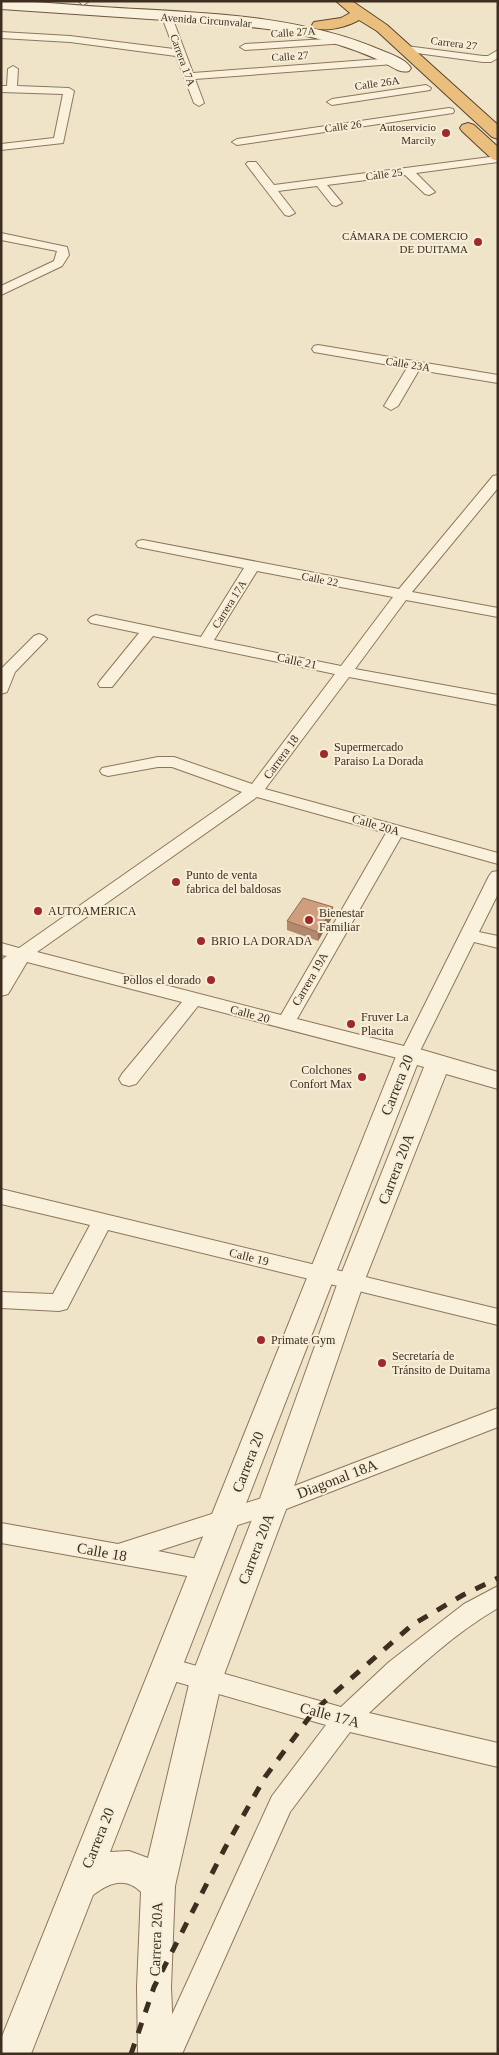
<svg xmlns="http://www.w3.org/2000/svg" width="499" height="2055" font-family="Georgia,serif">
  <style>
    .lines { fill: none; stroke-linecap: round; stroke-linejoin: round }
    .minor-casing { stroke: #8d765c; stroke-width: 2 }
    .tertiary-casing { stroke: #8d765c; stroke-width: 2 }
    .secondary-casing { stroke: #6f573f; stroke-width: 2 }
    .trunk-casing { stroke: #5b4430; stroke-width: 2 }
    .minor { fill: #faf1dc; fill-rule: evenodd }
    .tertiary { fill: #faf1dc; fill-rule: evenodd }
    .secondary { fill: #faf1dc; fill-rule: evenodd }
    .trunk { fill: #eabe7c; fill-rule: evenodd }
    .rail { stroke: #3d2e20; stroke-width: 5; stroke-dasharray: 11 11; stroke-linecap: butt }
    .wall { fill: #b2896c }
    .shaded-wall { fill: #916f58 }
    .building { fill: #cf9f7d; stroke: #916f58 }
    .poi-dot { fill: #9e2a2b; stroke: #f7eed8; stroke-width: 2 }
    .labels { text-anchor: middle; stroke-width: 4; stroke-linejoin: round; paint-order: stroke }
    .far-street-label { font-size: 11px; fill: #3d2e20; stroke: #f7eed8 }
    .far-poi-label { font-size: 11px; fill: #3d2e20; stroke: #f7eed8; text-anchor: end }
    .street-label { font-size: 12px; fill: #3d2e20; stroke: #f7eed8 }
    .poi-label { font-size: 12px; fill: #3d2e20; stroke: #f7eed8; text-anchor: start }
    .near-street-label { font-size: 15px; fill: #3d2e20; stroke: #f7eed8 }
  </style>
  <rect width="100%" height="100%" fill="#f0e4c8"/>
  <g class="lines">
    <!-- minor casing -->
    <g class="minor-casing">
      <path id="minor" d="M78,1H88V2L83,5Z
        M167,14L172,17L193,73L394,58L399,61L394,64L195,79L204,103L199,106L194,103L176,56L70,42L1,38V32L70,36L174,49L162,17Z
        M342,38L346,39V43L245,50L240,47L245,44Z
        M406,46L483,56H488L498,50V58L491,62H483L402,51L401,49Z
        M13,66L18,69L17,86L69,88L74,91L63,143L1,150V144L54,138L63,94L1,92V86H7L8,69Z
        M426,85L431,88L430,90L332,105L327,102L332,99Z
        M449,108L453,109L454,111L453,113L237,145L232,142L237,139Z
        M498,156V162L416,173L435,192L429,195L425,194L405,175L327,185L342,203L336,206L332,205L317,186L278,191L295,213L289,216L285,215L246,164L248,162H256L274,185Z
        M1,233L67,247L69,255L62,266L1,295V286L54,261L57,251L1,240Z
        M318,345L498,375V383L419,370L398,406L391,410L384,406L407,368L314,352L312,349L314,346Z
        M498,475V488L412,592L498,608V617L406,600L355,669L498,695V705L349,677L265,789L498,853V864L401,837L297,1019L404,1046L489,876L492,872L498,871V894L479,932L498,936V948L474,942L416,1059L409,1061L198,1006L136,1084L129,1086L122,1084L119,1079L122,1074L182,1002L27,962L8,994L1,996V960L7,956L1,955V943L19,948L242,792L172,767H158L108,776L102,774L100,771L102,768L158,757H174L252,784L335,674L153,636L112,687H100L98,684L100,681L139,633L91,623L88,620L91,617L96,615L201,637L244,568L138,547L136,544L138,541L143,540L399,589L493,476ZM257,571L393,597L341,666L214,640ZM257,797L386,833L281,1015L37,952Z
        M39,634L44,636L47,639L15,672L7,692L1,694V669L34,636Z
        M1,1189L498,1309V1325L108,1230L67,1309L59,1311L1,1308V1292L53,1294L90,1225L1,1204Z
        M498,1408V1427L281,1511L158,1551L212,1562L216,1569L212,1576L204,1579L1,1543V1523L118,1544L268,1496Z
        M498,1586V1608C450,1636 409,1676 369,1713L498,1743V1767L350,1732L290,1812L182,2054H154L272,1796L326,1725L156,1676L153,1668L156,1660L165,1657L341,1707L389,1662L464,1604Z"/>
    </g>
    <!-- tertiary casing -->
    <g class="tertiary-casing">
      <path id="tertiary" d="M409,1046L498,1072V1089L446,1074L364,1282L288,1504L222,1680L175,1886L171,1987L174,2054H138L137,1987L141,1892C125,1876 109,1883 93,1895L31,2054H1V2039L397,1054L400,1048ZM417,1065L424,1067L338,1282L258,1504L190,1680L148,1858L129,1851L110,1852Z"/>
    </g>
    <!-- secondary casing -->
    <g class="secondary-casing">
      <path id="secondary" d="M1,1C35,1 69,5 103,7C195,13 297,13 383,51C393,55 405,59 411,68L409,71C398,74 389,64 379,60C350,47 319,38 288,32C247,25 205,23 164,20C110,16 55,13 1,9Z"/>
    </g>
    <!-- trunk casing -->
    <g class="trunk-casing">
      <path id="trunk" d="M336,1H352L387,25L498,125V139L492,137L377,31L359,20C346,27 328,32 314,28L312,25L314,22L341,18L350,13Z
        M468,123L474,125L498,147V161L492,159L462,131L460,128L462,125Z"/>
    </g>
    <!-- minor -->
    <use href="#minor" class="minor"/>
    <!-- tertiary -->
    <use href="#tertiary" class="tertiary"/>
    <!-- secondary -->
    <use href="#secondary" class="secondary"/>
    <!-- trunk -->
    <use href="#trunk" class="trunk"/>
    <!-- rail -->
    <path class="rail" d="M131,2054L154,1987L225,1848L265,1777L314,1711L412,1625L463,1595L498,1578"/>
  </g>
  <!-- wall -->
  <path class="wall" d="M333,907V916L318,941L287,930V921Z"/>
  <!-- shaded-wall -->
  <path class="shaded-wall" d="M333,907V916L318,941V932Z"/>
  <!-- building -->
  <path class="building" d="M303,898L333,907L318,932L287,921Z"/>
  <!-- markers -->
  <g class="poi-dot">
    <circle cx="446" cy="133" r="5"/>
    <circle cx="478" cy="242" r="5"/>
    <circle cx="324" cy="754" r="5"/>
    <circle cx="176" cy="882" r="5"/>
    <circle cx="38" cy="911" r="5"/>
    <circle cx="309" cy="920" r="5"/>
    <circle cx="201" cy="941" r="5"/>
    <circle cx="211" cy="980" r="5"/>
    <circle cx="351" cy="1024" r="5"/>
    <circle cx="362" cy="1077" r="5"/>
    <circle cx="261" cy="1340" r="5"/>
    <circle cx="382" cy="1363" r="5"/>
  </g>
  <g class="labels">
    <!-- far-street labels -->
    <g class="far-street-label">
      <text transform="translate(206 20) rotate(4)" y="4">Avenida Circunvalar</text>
      <text transform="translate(293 32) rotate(-4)" y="4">Calle 27A</text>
      <text transform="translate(454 43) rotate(7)" y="4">Carrera 27</text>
      <text transform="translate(290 56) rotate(-4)" y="4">Calle 27</text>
      <text transform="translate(183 60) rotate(70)" y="4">Carrera 17A</text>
      <text transform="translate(377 83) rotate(-8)" y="4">Calle 26A</text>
      <text transform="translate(343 126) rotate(-8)" y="4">Calle 26</text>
      <text transform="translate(384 174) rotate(-8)" y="4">Calle 25</text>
      <text transform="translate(408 364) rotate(9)" y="4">Calle 23A</text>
      <text transform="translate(320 579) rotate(11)" y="4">Calle 22</text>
      <text transform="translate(229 604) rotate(-58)" y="4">Carrera 17A</text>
    </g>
    <!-- far-poi labels -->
    <g class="far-poi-label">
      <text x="436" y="131">Autoservicio<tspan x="436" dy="13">Marcily</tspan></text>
      <text x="468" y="240">CÁMARA DE COMERCIO<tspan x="468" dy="13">DE DUITAMA</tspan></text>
    </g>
    <!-- street labels -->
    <g class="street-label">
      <text transform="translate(297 661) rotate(12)" y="4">Calle 21</text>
      <text transform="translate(281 757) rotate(-54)" y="4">Carrera 18</text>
      <text transform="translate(376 825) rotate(16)" y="4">Calle 20A</text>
      <text transform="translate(310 979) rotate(-60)" y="4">Carrera 19A</text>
      <text transform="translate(250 1014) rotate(15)" y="4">Calle 20</text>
      <text transform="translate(249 1257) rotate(14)" y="4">Calle 19</text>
    </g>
    <!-- poi labels -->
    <g class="poi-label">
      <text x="334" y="751">Supermercado<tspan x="334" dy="14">Paraiso La Dorada</tspan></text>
      <text x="186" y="879">Punto de venta<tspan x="186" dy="14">fabrica del baldosas</tspan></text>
      <text x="48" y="915">AUTOAMERICA</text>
      <text x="319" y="917">Bienestar<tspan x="319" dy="14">Familiar</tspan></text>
      <text x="211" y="945">BRIO LA DORADA</text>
      <text x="201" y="984" text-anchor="end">Pollos el dorado</text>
      <text x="361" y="1021">Fruver La<tspan x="361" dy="14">Placita</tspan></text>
      <text x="352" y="1074" text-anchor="end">Colchones<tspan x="352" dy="14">Confort Max</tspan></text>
      <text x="271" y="1344">Primate Gym</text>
      <text x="392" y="1360">Secretaría de<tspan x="392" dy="14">Tránsito de Duitama</tspan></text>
    </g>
    <!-- near-street labels -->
    <g class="near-street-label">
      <text transform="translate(397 1085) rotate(-68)" y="5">Carrera 20</text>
      <text transform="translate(396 1169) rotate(-69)" y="5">Carrera 20A</text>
      <text transform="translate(248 1462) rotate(-69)" y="5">Carrera 20</text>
      <text transform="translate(337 1479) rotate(-21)" y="5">Diagonal 18A</text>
      <text transform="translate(256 1549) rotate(-69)" y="5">Carrera 20A</text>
      <text transform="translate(102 1552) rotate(10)" y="5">Calle 18</text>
      <text transform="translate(330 1715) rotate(15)" y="5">Calle 17A</text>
      <text transform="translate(98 1838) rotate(-68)" y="5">Carrera 20</text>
      <text transform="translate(156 1939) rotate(-88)" y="5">Carrera 20A</text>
    </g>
  </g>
  <!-- border -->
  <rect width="499" height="2055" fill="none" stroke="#3d2e20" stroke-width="5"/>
</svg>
